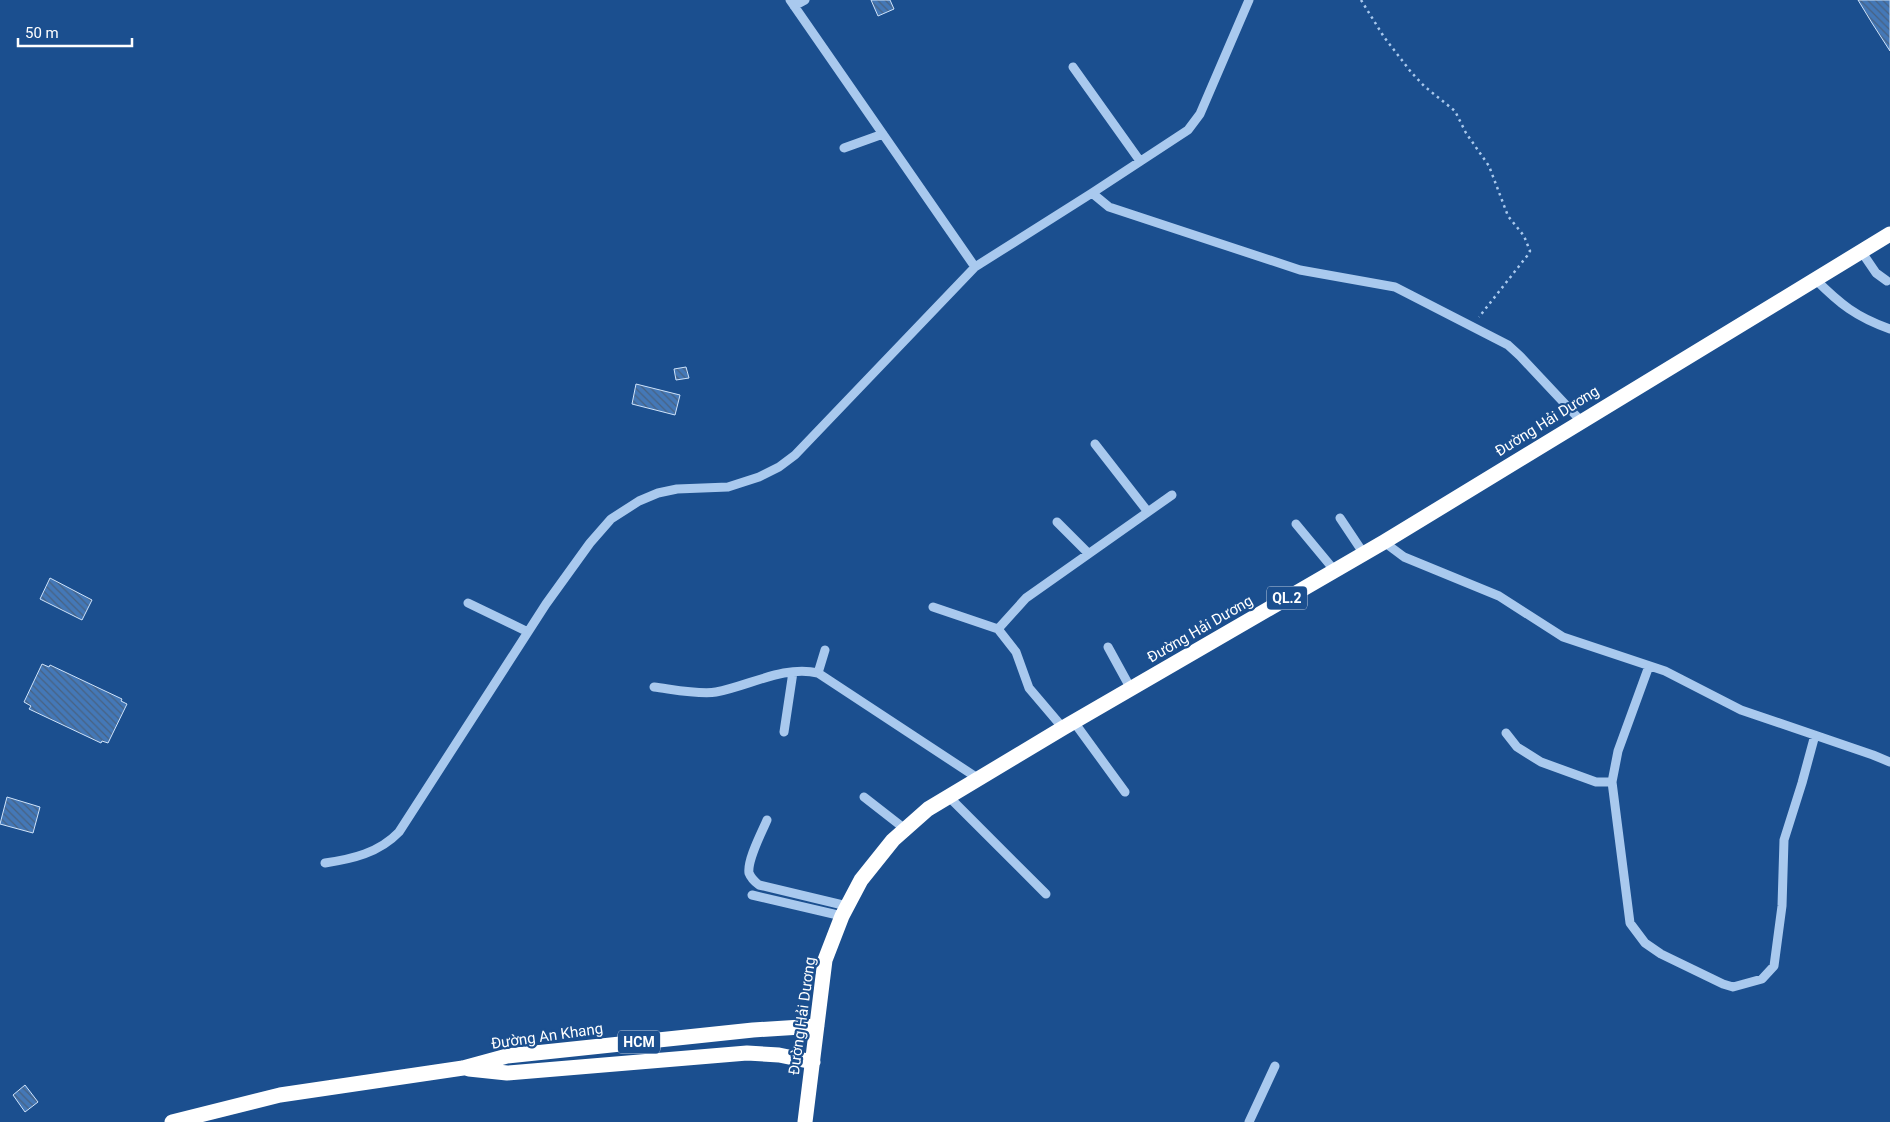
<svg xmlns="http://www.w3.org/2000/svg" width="1890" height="1122" font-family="Roboto,sans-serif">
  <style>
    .building { fill: url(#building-back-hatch); stroke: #cfe3fa }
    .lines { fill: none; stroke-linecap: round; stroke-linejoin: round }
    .path { stroke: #a9c9ee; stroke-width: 2.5; stroke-dasharray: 2.5 4; stroke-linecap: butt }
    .minor { stroke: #a9c9ee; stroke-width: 9 }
    .highway { stroke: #fff; stroke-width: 15 }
    .labels { text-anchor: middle; stroke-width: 4.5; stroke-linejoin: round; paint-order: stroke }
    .shield { fill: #1b4f8f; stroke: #bbcadd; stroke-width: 1 }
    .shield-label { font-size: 14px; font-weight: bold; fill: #fff }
    .street-label { font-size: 15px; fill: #fff; stroke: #1b4f8f }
  </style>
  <defs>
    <pattern id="building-back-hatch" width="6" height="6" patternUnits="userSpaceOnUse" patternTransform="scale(1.25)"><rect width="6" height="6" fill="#4478b7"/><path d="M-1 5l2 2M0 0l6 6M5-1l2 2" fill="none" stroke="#486282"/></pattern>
  </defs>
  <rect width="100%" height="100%" fill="#1b4f8f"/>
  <!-- building -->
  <path class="building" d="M871,0H890L894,9L878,16Z
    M1858,0H1890V51L1872,23Z
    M686,367L689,378L676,380L674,369Z
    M636,384L680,395L675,415L632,404Z
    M50,578L92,600L82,620L40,599Z
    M42,664L49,667L50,665L122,699L121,701L127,704L108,743L102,741L101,743L29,709L31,706L24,702Z
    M7,797L40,807L33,833L0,824Z
    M25,1085L38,1102L25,1112L13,1095Z"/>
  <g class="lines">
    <!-- path -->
    <path class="path" d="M1361,0L1384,37L1411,72L1424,86L1455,111L1466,133L1489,166L1508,216L1524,236L1530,251L1527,256L1479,317"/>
    <!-- minor -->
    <path class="minor" d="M790,0L975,267
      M794,6L805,0
      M1073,67L1140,161
      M844,148L883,134
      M1092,193L1109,207L1300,270L1395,287L1508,345L1520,356L1581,421
      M1861,251L1876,273L1887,281
      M1815,279C1840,304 1856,317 1890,329
      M1095,444L1148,512
      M1340,518L1364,554
      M1057,522L1088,553
      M1296,524L1335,571
      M1384,542L1404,557L1499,596L1563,637L1665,671L1741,710L1873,755L1890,762
      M468,603L528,632
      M933,607L998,629L1016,652L1029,688L1063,728
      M998,629L1026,598L1172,495
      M1108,647L1131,689
      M1649,666L1618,751L1612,782L1630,923L1645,943L1661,954L1723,984L1733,987L1762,979L1774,966L1782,906L1784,840L1802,783L1815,735
      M818,673L825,650
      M654,687C671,689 700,695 716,692C749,686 784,665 818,673L979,779
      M1074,722L1125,792
      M784,732L793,672
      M1506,733L1517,747L1541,762L1596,782H1612
      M864,797L905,829
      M949,797L1046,894
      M767,820C762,832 747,860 749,873C751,878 755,882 759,885L847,906
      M325,863C352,859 379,853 399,832L546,604L590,543L611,519L639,501L658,493L677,489L728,487L759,477L779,467L795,455L975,267L1092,193L1188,130L1200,114L1249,0
      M752,895L842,916
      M1249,1122L1275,1066"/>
    <!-- highway -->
    <path class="highway" d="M469,1069L507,1073L747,1053L779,1055L813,1062
      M172,1122L280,1095L463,1068L507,1056L753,1030L817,1026
      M805,1122L825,960L842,916L861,880L893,840L928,809L1063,728L1384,542L1890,234"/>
  </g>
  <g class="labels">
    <!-- shield labels -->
    <g class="shield">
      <rect x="1267" y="586.5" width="40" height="23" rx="4"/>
      <rect x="618" y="1030.5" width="42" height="23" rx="4"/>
    </g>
    <g class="shield-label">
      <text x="1287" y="603">QL.2</text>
      <text x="639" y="1047">HCM</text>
    </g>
    <!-- street labels -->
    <g class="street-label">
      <text transform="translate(1547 421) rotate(-32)" y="5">Đường Hải Dương</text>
      <text transform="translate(1200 629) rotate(-30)" y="5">Đường Hải Dương</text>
      <text transform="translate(802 1016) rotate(-82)" y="5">Đường Hải Dương</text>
      <text transform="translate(547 1036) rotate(-8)" y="5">Đường An Khang</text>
    </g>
  </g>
  <!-- scale -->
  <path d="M18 38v8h114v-8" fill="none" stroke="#ffffff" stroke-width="2.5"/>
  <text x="25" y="38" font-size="15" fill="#ffffff" stroke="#1b4f8f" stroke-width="4" paint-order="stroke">50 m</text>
</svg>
